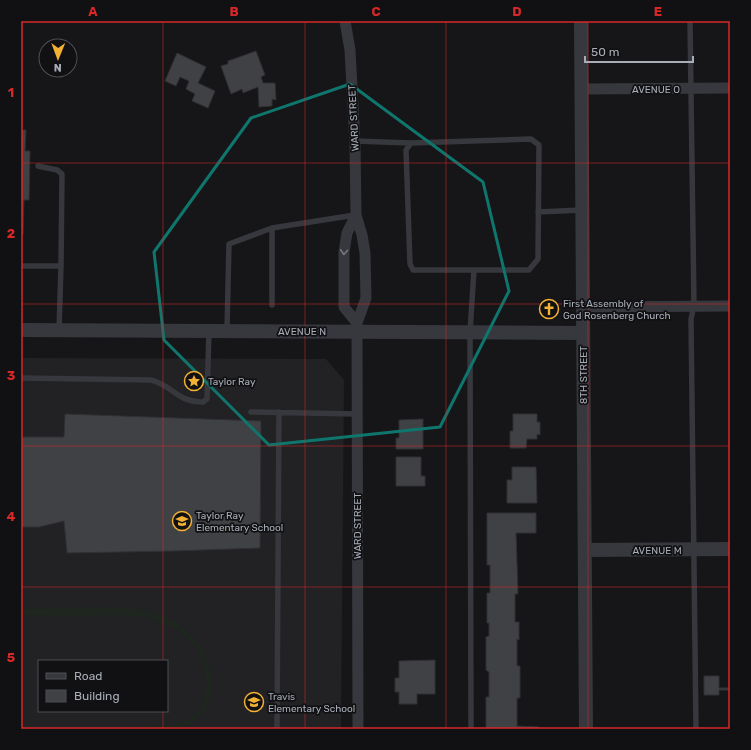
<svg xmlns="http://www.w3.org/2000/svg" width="751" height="750" font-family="Rubik,sans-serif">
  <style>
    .built { fill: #222225; fill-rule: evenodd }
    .green { fill: #1e261f }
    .building { fill: #404145; stroke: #303034 }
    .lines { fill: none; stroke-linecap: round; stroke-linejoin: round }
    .service { stroke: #37383d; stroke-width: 5.5 }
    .minor { stroke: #37383d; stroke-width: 11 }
    .tertiary { stroke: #37383d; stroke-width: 14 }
    .oneway { stroke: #757881 }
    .marked { fill: none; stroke: #0f766e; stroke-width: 3; stroke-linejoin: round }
    .grid { fill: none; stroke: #d62828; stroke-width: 1; stroke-opacity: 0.55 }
    .labels { text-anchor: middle; stroke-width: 3.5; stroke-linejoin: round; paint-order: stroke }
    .street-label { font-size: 10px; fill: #a8adb8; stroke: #111113 }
    .poi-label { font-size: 10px; fill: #a8adb8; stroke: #111113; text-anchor: start }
    .neatline { fill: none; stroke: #d62828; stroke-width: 1.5 }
    .grid-label { font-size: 13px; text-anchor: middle; font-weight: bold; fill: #d62828 }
  </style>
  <rect width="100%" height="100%" fill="#161618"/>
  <!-- built -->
  <path class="built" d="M21,358L326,359L344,380L341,729H21ZM39,661H167V711H39Z"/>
  <!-- green -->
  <path class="green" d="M51,608C101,609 167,597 200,645C210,660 214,677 211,694C208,713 195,725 177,729H108L172,725L190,719L200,709L207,687L204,666L201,655L193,644L175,628L144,617L125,615L21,616V609Z"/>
  <!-- building -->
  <path class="building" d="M256,51L265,75L261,77L263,83H275L276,100L272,99V106L259,107L258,87L243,93L242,89L231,94L221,66L228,64V61Z
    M177,53L206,67L198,83L215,91L208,108L192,101L195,94L186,89L189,81L180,77L176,86L165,81Z
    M21,130H26L25,151H30L29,200H24L23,235H21Z
    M65,414L261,421L260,548L174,551L67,553L64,521L39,527H21V437H64Z
    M513,414H537V422H540V435L537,434V439H527L526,448H510V431H513Z
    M423,419V449H396V438H399V420Z
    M396,457H421V476H425V486H396Z
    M512,467H536L537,503H507V480H512Z
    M487,513H536V533H516L518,594H515V622H519V640L517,639V666H520V698H517V726L539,727V729H486V697H489V672L486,670V637L489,636V623H487V593H490V565H487Z
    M435,660V694H417V704H399V692H395V678H399V661Z
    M704,676H719V688H730V690H719V695H704Z"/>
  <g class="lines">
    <!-- service -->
    <path class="service" d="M690,21L694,306L691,319L696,729
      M355,141L411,143
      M38,166L57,170L62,174L61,266
      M538,212L582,210
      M21,266H61L59,330
      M272,305V228L355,215
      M227,330L229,244L272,228
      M21,378L151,380C174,386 176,402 203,402L207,399L209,331
      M251,412L357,414
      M277,729L279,412
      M471,729L470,332L474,270H529L538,259L539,145L531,139L411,143L406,150L410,264L413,270H474"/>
    <!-- minor -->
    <path class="minor" d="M345,21L350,50L355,143L356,215L362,235L365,253L366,298L357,323L358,729
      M581,89L730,88
      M356,215L347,233L344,252V307L357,323
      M583,307L730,306"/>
    <!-- tertiary -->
    <path class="tertiary" d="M581,21L586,729
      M21,330L583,333
      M585,550L730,549"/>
  </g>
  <!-- one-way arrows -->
  <defs><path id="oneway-chevron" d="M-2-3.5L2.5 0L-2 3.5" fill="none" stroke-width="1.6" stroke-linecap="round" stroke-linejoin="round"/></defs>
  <use class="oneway" href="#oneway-chevron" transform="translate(344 252) rotate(94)"/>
  <!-- marked area -->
  <path class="marked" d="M350,84L483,182L509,291L440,427L269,445L164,340L154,252L251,118Z"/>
  <!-- grid -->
  <path class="grid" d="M163,21V661M305,21V729M446,21V729M588,21V729M21,163H730M21,304H730M21,446H730M21,587H730M163,711V729"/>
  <!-- icons -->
  <defs>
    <g id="church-ring" transform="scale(1)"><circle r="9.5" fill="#111113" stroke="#f2b134" stroke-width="1.5"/><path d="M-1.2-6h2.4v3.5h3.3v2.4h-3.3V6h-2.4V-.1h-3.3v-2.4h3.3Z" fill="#f2b134"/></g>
    <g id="sight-ring" transform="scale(1)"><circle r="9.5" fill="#111113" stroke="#f2b134" stroke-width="1.5"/><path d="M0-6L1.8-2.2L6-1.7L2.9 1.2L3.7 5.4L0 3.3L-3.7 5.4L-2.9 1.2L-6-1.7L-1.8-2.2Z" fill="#f2b134"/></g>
    <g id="school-ring" transform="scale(1)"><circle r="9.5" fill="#111113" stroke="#f2b134" stroke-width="1.5"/><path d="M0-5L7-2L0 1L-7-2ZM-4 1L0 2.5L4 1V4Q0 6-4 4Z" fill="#f2b134"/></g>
  </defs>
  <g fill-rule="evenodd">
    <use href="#church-ring" x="549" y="309"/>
    <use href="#sight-ring" x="194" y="381"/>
    <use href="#school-ring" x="182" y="521"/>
    <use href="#school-ring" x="254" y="702"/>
  </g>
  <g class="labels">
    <!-- street labels -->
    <g class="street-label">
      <text x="656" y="93">AVENUE O</text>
      <text transform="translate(353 118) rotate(-93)" y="4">WARD STREET</text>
      <text x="302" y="335">AVENUE N</text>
      <text transform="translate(583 375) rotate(-90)" y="4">8TH STREET</text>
      <text transform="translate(357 526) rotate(-90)" y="4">WARD STREET</text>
      <text x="657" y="554">AVENUE M</text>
    </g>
    <!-- poi labels -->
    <g class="poi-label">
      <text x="563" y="307">First Assembly of<tspan x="563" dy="12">God Rosenberg Church</tspan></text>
      <text x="208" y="385">Taylor Ray</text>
      <text x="196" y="519">Taylor Ray<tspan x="196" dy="12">Elementary School</tspan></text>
      <text x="268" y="700">Travis<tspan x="268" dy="12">Elementary School</tspan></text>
    </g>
  </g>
  <!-- border -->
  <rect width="751" height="750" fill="none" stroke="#111113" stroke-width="44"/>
  <!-- legend -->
  <rect x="38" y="660" width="130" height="52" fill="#111113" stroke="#4d4f55"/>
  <rect x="46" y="673" width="20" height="6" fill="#37383d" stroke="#4d4f55"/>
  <text x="74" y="680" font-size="12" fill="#a8adb8">Road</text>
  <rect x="46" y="690" width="20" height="12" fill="#404145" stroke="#4d4f55"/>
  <text x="74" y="700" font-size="12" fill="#a8adb8">Building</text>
  <!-- north arrow -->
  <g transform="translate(58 58) rotate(181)"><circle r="19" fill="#111113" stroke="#4d4f55"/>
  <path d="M0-3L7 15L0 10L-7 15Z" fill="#f2b134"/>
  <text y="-6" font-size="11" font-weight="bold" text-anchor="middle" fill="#a8adb8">N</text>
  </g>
  <!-- scale -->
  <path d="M585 56v6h108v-6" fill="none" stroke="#a8adb8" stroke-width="2"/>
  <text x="591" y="56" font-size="12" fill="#a8adb8" stroke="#111113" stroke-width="3" paint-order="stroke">50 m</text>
  <rect x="22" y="22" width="707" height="706" class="neatline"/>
  <g class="grid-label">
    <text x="93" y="16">A</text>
    <text x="234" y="16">B</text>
    <text x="376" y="16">C</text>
    <text x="517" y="16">D</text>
    <text x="658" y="16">E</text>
    <text x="11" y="97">1</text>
    <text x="11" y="238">2</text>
    <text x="11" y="380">3</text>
    <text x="11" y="521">4</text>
    <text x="11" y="662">5</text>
  </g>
</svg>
